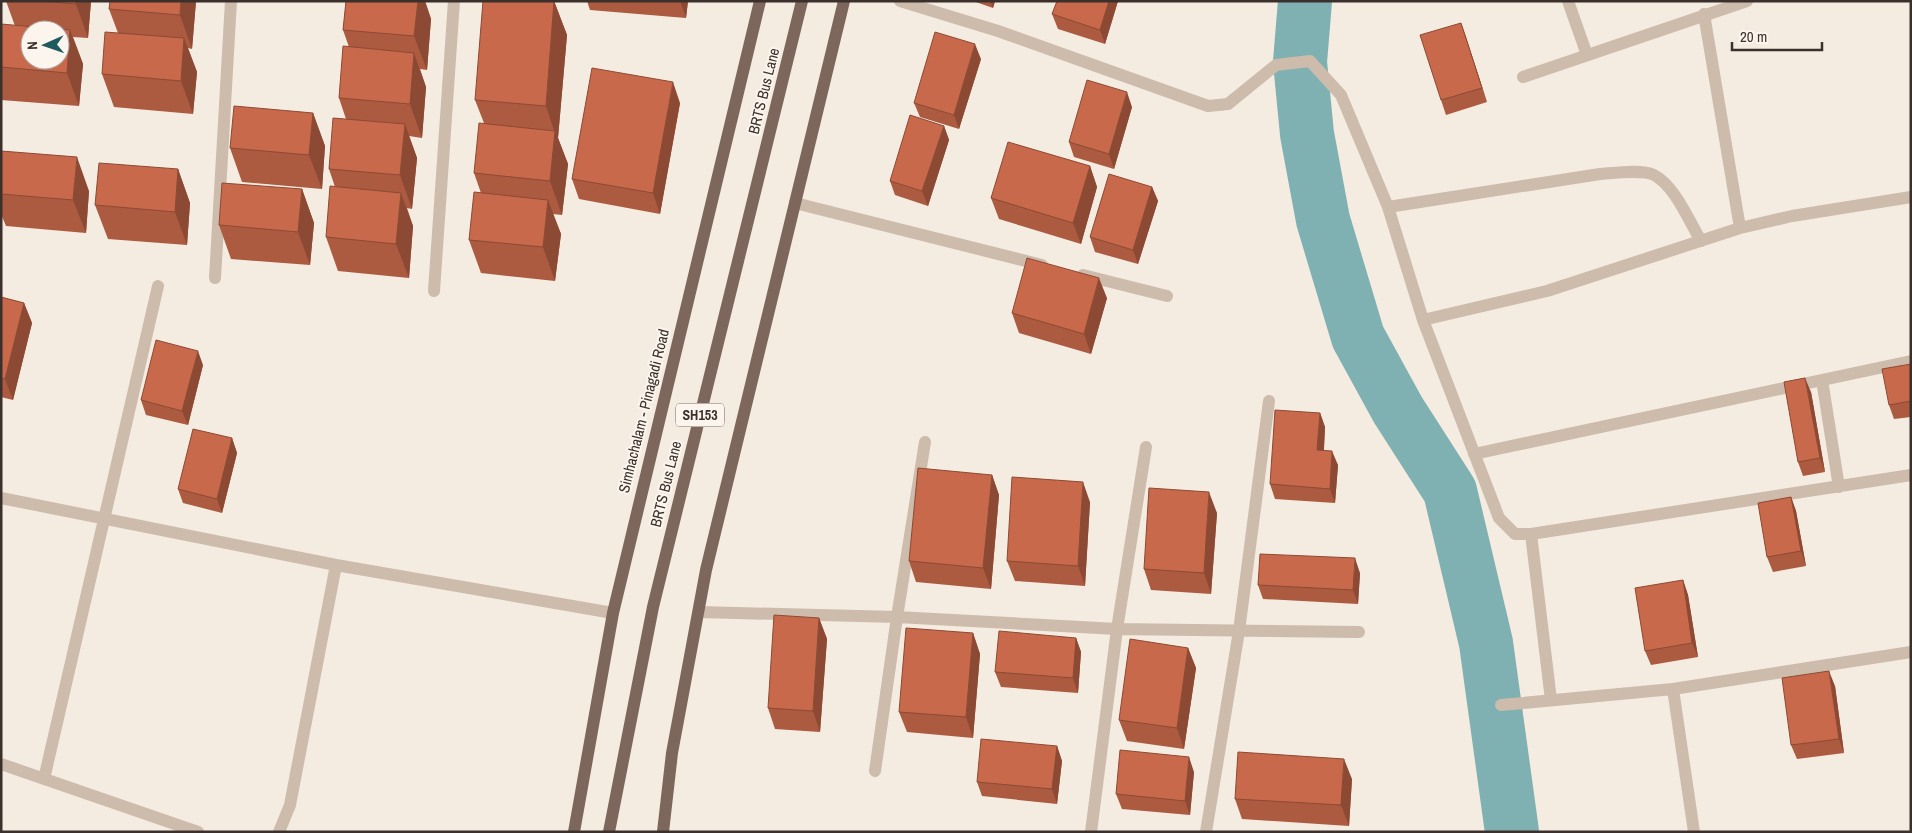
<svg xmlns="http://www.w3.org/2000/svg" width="1912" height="833" font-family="'Archivo Narrow',sans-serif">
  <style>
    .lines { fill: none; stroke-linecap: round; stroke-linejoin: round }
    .river { stroke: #7fb0b2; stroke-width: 54 }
    .minor { stroke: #cdbbac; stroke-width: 12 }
    .primary { stroke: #7d675c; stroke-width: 12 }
    .wall { fill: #ac5a40 }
    .shaded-wall { fill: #8c4a34 }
    .building { fill: #c8694b; stroke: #8c4a34; fill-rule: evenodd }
    .labels { text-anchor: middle; stroke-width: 4; stroke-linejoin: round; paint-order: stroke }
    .shield { fill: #fbf5ee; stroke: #756b66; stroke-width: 1 }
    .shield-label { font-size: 14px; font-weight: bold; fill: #3b302b }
    .street-label { font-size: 15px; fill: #3b302b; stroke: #fbf5ee }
  </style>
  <rect width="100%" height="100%" fill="#f4ebe1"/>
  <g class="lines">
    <!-- river -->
    <path class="river" d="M1305,1L1300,62L1307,134L1323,220L1358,337L1398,410L1450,491L1486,643L1512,832"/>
    <!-- minor -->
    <path class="minor" d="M900,1L998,31L1208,106L1228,104L1276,65L1310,61L1341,95L1388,207L1423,320L1499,518L1515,534H1531L1911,475
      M1568,1L1587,55
      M1704,14L1740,228
      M1523,77L1747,1
      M795,203L1042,265
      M1388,207L1600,174C1614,173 1642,169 1654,175C1675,186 1689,221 1701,241
      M1083,275L1167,296
      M215,278L231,1
      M434,291L454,1
      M1423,320L1547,291L1740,228L1792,216L1911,197
      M1822,380L1839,487
      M1474,454L1911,361
      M1,498L336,565L613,613
      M1531,534L1551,700
      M699,612L897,617L1117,629L1359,632
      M1501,705L1673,689
      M1,764L198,832
      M875,771L897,617L925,442
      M44,779L158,286
      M279,832L290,805L336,565
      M1091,832L1117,629L1146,447
      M1206,832L1239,631L1269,401
      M1694,832L1673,689L1911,652"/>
    <!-- primary -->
    <path class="primary" d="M574,832L613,613L760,1
      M609,832L653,607L802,1
      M663,832L672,753L706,570L844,1"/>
  </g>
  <!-- wall -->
  <path class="wall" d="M6,1H91L88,38L73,37L83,64L79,106L1,100V24L15,26Z
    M110,1H196L192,49L188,48L197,72L193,114L114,107L102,74L118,33L109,9Z
    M346,1H425L431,19L427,70L420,69L426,87L422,138L409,136L417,158L412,209L407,208L413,226L409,278L338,271L326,237L335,187L329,169L346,119L339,98L349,47L343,30Z
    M554,1L567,35L558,138L568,164L562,215L553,214L561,234L555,281L481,273L469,240L481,193L474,173L484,123L475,100Z
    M587,1H688L686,18L590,10Z
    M973,1H995L993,8Z
    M1057,1H1118L1105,44L1058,29L1052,14Z
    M1461,23L1487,102L1446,115L1441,100Z
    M981,59L959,129L920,117L914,103Z
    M680,103L660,214L579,199L572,179Z
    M1132,107L1114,169L1074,157L1069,142Z
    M313,113L325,146L322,189L242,182L230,148Z
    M944,126L949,140L928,206L895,195L890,181Z
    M1,151L89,191L86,233L6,226L1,214Z
    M1090,166L1097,187L1081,244L999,219L991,198Z
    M178,169L190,203L187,245L108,239L95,205Z
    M1152,187L1158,201L1138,264L1095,252L1090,237Z
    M302,189L314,223L310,265L231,259L219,225Z
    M1,297L24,303L32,323L13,400L1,397Z
    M1107,298L1091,354L1019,333L1012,313Z
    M1911,364V417L1894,419L1889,405Z
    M203,365L188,425L146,415L141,400Z
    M1811,392L1825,472L1803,476L1798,462Z
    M1320,413L1325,427L1324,450L1338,465L1335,503L1275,499L1270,484Z
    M232,438L237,453L222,513L183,503L178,489Z
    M992,475L999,495L991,589L916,582L909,561Z
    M1791,497L1796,511L1806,566L1773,572L1767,557Z
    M1090,502L1085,586L1015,581L1007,561Z
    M1217,513L1211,594L1151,590L1144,569Z
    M1360,573L1358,604L1263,599L1258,585Z
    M1683,580L1688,595L1698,657L1651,665L1645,651Z
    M819,618L827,639L820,732L775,729L768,708Z
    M973,633L980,654L973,738L907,732L899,712Z
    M1076,638L1081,652L1078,693L1001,687L995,672Z
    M1188,648L1196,668L1184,749L1127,741L1119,720Z
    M1835,686L1844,753L1797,759L1791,745Z
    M1057,746L1062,761L1057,804L982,796L977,782Z
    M1194,772L1190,815L1122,809L1116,794Z
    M1352,779L1349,826L1242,819L1235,799Z"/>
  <!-- shaded-wall -->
  <path class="shaded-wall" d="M76,1H91L88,38L76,4Z
    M181,1H196L192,49L180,15Z
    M418,1H425L431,19L427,70L414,36Z
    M554,1L567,35L558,138L568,164L562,215L550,181L555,133L546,106Z
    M680,1H688L686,18Z
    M990,1H995L993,8Z
    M1109,1H1118L1105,44L1100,30Z
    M1461,23L1466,37L1487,102L1482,88Z
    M70,30L83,64L79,106L67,73Z
    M184,38L197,72L193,114L181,81Z
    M975,44L981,59L959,129L954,115Z
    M414,53L426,87L422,138L410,104Z
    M673,82L680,103L660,214L653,193Z
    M1127,92L1132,107L1114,169L1109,154Z
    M313,113L325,146L322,189L309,155Z
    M405,124L417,158L412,209L400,175Z
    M944,126L949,140L928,206L922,191Z
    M77,157L89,191L86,233L73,200Z
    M1090,166L1097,187L1081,244L1073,223Z
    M178,169L190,203L187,245L175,212Z
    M1152,187L1158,201L1138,264L1133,250Z
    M302,189L314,223L310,265L298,232Z
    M401,193L413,226L409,278L396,244Z
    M548,200L561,234L555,281L543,247Z
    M1099,278L1107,298L1091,354L1084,334Z
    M24,303L32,323L13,400L5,379Z
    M198,351L203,365L188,425L182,411Z
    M1805,378L1811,392L1825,472L1820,458Z
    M1320,413L1325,427L1323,464L1317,450Z
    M232,438L237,453L222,513L217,499Z
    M1332,451L1338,465L1335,503L1330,489Z
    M992,475L999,495L991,589L983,568Z
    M1083,482L1090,502L1085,586L1078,566Z
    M1209,492L1217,513L1211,594L1204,573Z
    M1791,497L1796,511L1806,566L1801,551Z
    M1355,558L1360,573L1358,604L1353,590Z
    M1683,580L1688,595L1698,657L1692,643Z
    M819,618L827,639L820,732L813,711Z
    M973,633L980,654L973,738L966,717Z
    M1076,638L1081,652L1078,693L1073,678Z
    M1188,648L1196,668L1184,749L1177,728Z
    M1829,671L1835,686L1844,753L1839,739Z
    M1057,746L1062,761L1057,804L1052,789Z
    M1189,757L1194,772L1190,815L1185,801Z
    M1344,759L1352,779L1349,826L1341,805Z"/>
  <!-- building -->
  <path class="building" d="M40,1H76V4Z
    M110,1H181L180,15L109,9Z
    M346,1H418L414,36L343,30Z
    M483,1H554L546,106L475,100Z
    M1057,1H1109L1100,30L1052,14Z
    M1461,23L1482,88L1441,100L1420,35Z
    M1,24L70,30L67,73L1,67ZM30,30H60V60H30Z
    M105,32L184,38L181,81L102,74Z
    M935,32L975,44L954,115L914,103Z
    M343,46L414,53L410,104L339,98Z
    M592,68L673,82L653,193L572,179Z
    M1087,80L1127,92L1109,154L1069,142Z
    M234,106L313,113L309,155L230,148Z
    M910,115L944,126L922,191L890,181Z
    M333,118L405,124L400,175L329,169Z
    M479,123L555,131L550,181L474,173Z
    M1008,142L1090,166L1073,223L991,198Z
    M1,151L77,157L73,200L1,194Z
    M99,163L178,169L175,212L95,205Z
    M1109,174L1152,187L1133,250L1090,237Z
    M222,183L302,189L298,232L219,225Z
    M330,186L401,193L396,244L326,237Z
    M474,192L548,200L543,247L469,240Z
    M1027,258L1099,278L1084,334L1012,313Z
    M1,297L24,303L5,379L1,378Z
    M156,340L198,351L182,411L141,400Z
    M1911,364V401L1889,405L1882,369Z
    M1805,378L1820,458L1798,462L1784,382Z
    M1275,410L1320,413L1317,450L1332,451L1330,489L1270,484Z
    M193,429L232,438L217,499L178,489Z
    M918,468L992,475L983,568L909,561Z
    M1012,477L1083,482L1078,566L1007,561Z
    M1149,488L1209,492L1204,573L1144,569Z
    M1791,497L1801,551L1767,557L1758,503Z
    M1260,554L1355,558L1353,590L1258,585Z
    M1683,580L1692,643L1645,651L1635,588Z
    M774,615L819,618L813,711L768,708Z
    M906,628L973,633L966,717L899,712Z
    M999,631L1076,638L1073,678L995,672Z
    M1130,639L1188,648L1177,728L1119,720Z
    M1829,671L1839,739L1791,745L1782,678Z
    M981,739L1057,746L1052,789L977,782Z
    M1120,750L1189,757L1185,801L1116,794Z
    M1238,752L1344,759L1341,805L1235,799Z"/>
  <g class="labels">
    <!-- shield labels -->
    <rect class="shield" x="676" y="403.5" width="48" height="23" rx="4"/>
    <g class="shield-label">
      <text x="700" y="420">SH153</text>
    </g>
    <!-- street labels -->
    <g class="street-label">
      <text transform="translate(764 91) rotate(-76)" y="5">BRTS Bus Lane</text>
      <text transform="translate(644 411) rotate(-76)" y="5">Simhachalam - Pinagadi Road</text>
      <text transform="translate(666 484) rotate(-76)" y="5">BRTS Bus Lane</text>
    </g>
  </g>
  <!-- border -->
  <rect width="1912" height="833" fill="none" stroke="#3b302b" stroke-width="5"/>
  <!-- north arrow -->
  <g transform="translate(45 45) rotate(268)"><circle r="24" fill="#fbf5ee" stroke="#aea6a0"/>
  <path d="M0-4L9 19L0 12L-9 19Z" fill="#1f5a5e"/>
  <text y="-8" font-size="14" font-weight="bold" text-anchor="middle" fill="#3b302b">N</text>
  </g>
  <!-- scale -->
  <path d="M1732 42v8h90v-8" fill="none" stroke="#3b302b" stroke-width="2.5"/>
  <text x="1740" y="42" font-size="15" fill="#3b302b" stroke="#fbf5ee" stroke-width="4" paint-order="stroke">20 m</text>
</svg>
